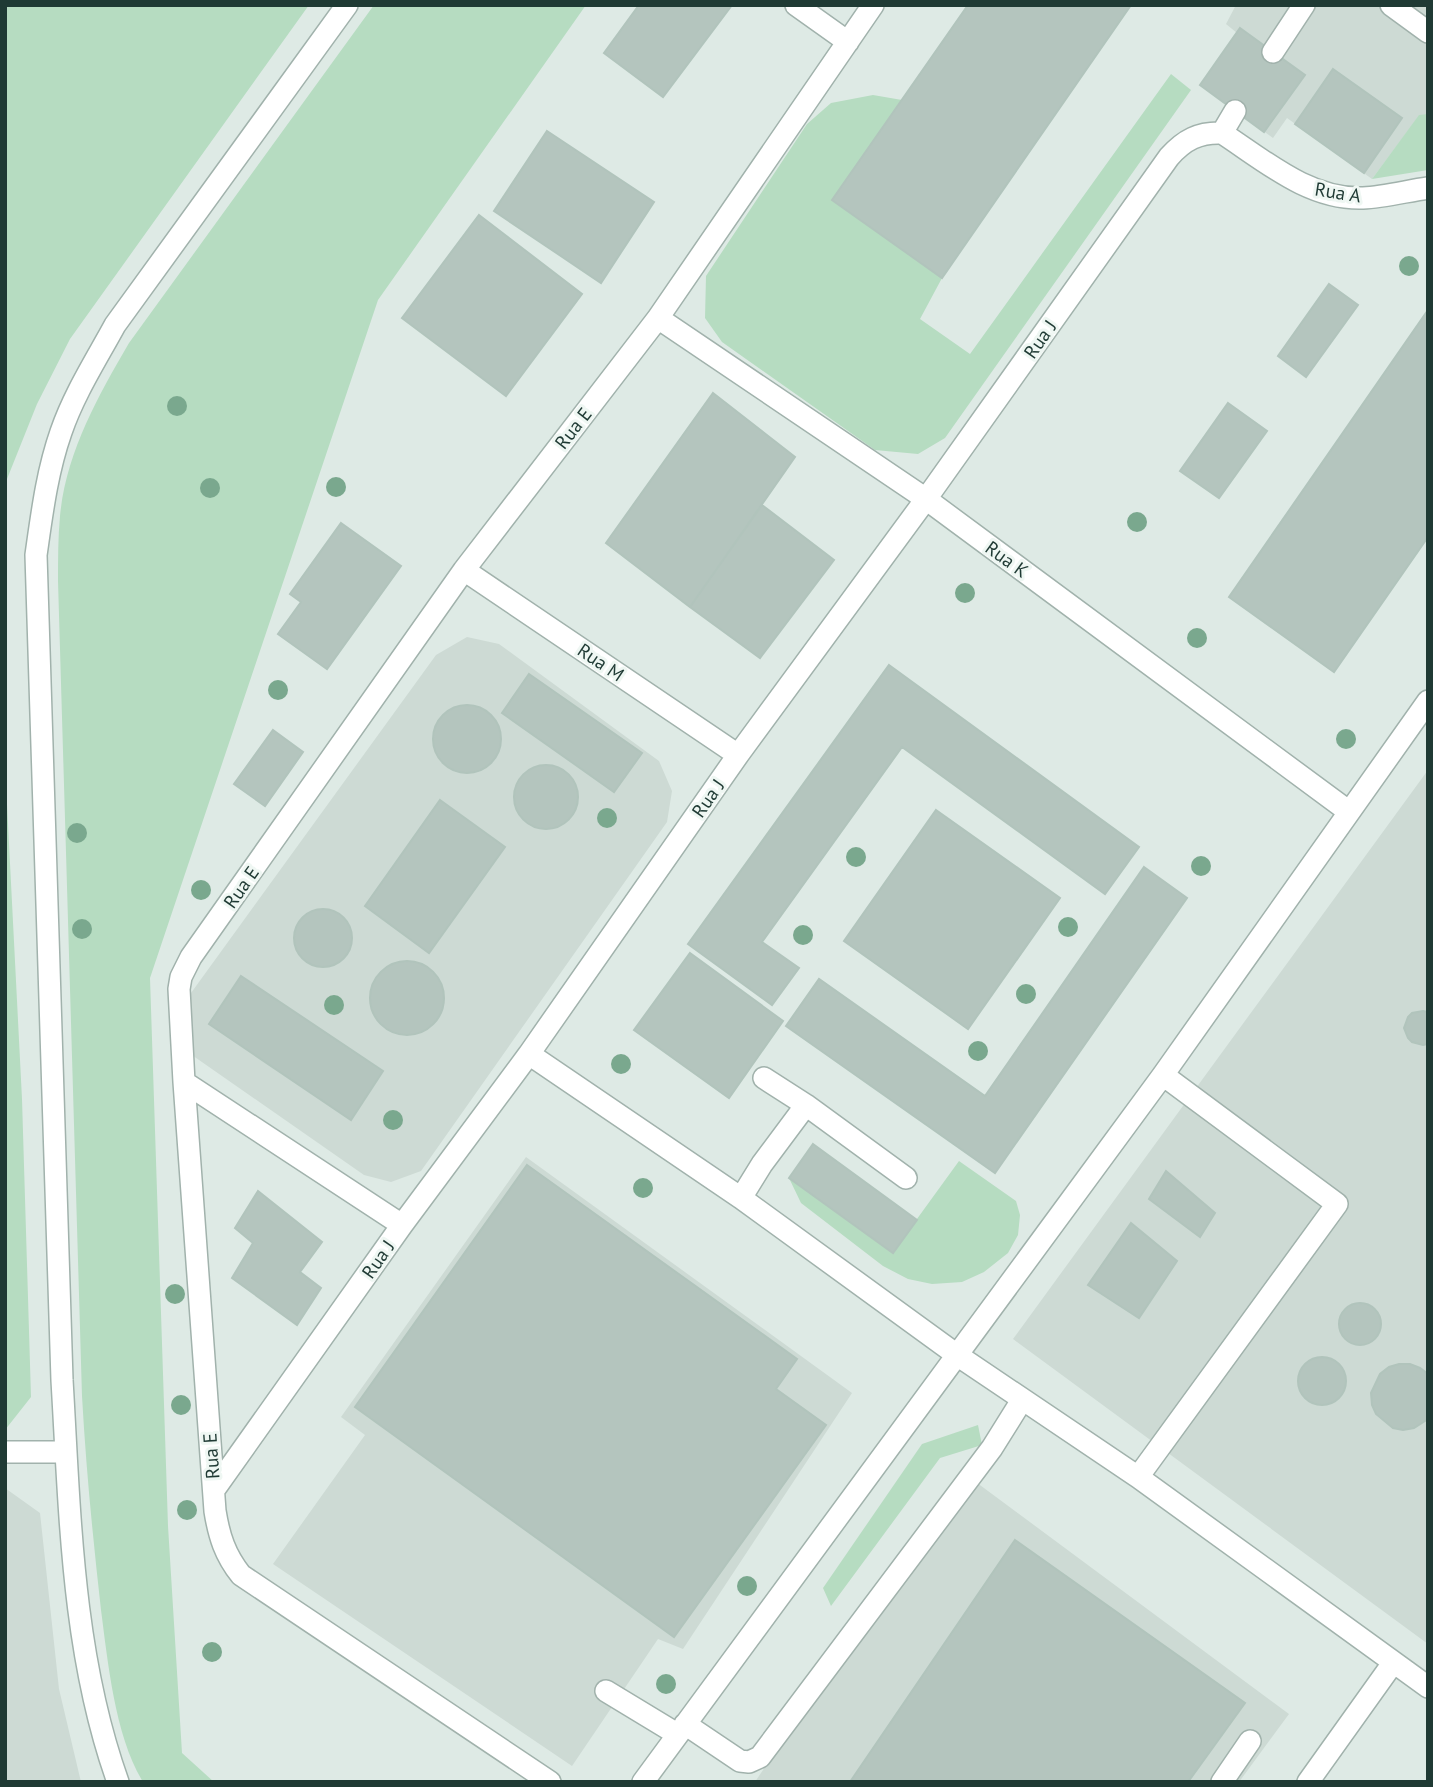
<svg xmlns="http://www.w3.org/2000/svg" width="1433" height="1787" font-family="'PT Sans',sans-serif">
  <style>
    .built { fill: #cddad4 }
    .green { fill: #b6dcc1 }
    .building { fill: #b4c5be; stroke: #b1c4bc; stroke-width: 2 }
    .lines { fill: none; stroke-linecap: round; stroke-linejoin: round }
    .service-casing { stroke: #a1b2ac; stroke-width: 24 }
    .service { stroke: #fff; stroke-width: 21 }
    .tree { fill: #7aa88e }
    .labels { text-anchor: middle; stroke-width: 6; stroke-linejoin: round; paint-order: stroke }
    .street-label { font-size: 19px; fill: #1f3a34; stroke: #eff7f3 }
  </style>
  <rect width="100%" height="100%" fill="#deeae5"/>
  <!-- built -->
  <path class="built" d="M1236,5H1428V118L1419,116L1372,179L1287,118L1273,138L1200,85L1237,33L1226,24Z
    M467,637L499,644L659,761L672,791L667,822L421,1171L391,1182L364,1175L189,1053L191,993L436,655Z
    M1428,770V1644L1013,1339Z
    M526,1157L852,1393L683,1649L658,1639L572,1766L273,1564L365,1435L341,1417Z
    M961,1471L1289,1714L1239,1782H755Z
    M5,1488L40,1513L59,1689L81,1782H5Z"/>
  <!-- green -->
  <path class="green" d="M5,5H309L70,339L37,404L7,479L5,490Z
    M374,5H586L378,300L150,978L168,1526L182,1753L214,1782H143C115,1736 108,1663 101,1610C93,1539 86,1468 82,1396L58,581C58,559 58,537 60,516C66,453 98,396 129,343Z
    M1171,74L1191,90L945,438L918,454L875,450L722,342L705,318L706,276L807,124L831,103L873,95L902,100L832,200L942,278L920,319L970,354Z
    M1428,114V170L1372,179L1419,115Z
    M5,765L22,1099L31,1397L5,1430Z
    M959,1161L1016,1201L1020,1215L1018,1235L1008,1253L984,1272L962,1282L932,1284L908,1279L883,1266L801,1203L789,1178L893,1252Z
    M978,1425L982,1445L940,1458L831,1606L823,1588L922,1444Z"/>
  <!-- building -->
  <path class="building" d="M639,5H732L663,97L604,53Z
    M968,5H1131L942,278L832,200Z
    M1240,28L1305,75L1264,132L1200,85Z
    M1333,69L1402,118L1364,173L1295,124Z
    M547,131L654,202L601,283L494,211Z
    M479,215L582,294L506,396L402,318Z
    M1329,284L1358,305L1306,377L1278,356Z
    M1428,310V537L1334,672L1229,597Z
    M713,393L795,457L690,607L606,543Z
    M1228,403L1267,431L1219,498L1180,471Z
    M762,505L834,560L760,658L690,607Z
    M341,523L401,566L327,669L278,634L301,602L290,594Z
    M889,665L1139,847L1105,894L902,747L762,942L799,968L772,1005L688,944Z
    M529,674L642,753L614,792L502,713Z
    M433 739a34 34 0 1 1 68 0a34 34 0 1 1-68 0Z
    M273,730L303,752L265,806L234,784Z
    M514 797a32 32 0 1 1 64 0a32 32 0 1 1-64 0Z
    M440,800L505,847L429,953L365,906Z
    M936,810L1060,898L968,1029L844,941Z
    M1144,867L1187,898L995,1173L786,1026L819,979L985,1096Z
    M294 938a29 29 0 1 1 58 0a29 29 0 1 1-58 0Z
    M690,953L783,1021L729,1098L634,1030Z
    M370 998a37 37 0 1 1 74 0a37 37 0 1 1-74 0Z
    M241,976L383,1071L351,1120L209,1024Z
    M1423,1011L1428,1012V1044L1423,1045L1412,1042L1408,1038L1404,1028L1408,1017L1412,1013Z
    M813,1144L917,1220L893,1253L789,1178Z
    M527,1165L797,1359L776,1389L826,1425L674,1637L355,1407Z
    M1166,1171L1215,1213L1200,1237L1149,1199Z
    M258,1191L322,1242L300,1272L321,1288L297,1325L232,1278L253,1243L235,1228Z
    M1131,1223L1177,1261L1139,1318L1088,1285Z
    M1339 1324a21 21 0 1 1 42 0a21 21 0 1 1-42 0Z
    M1298 1381a24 24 0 1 1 48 0a24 24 0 1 1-48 0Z
    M1399,1364H1410L1420,1368L1428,1374V1419L1414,1428L1403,1430L1393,1428L1376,1414L1372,1405L1371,1393L1380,1374L1389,1367Z
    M1015,1540L1245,1703L1188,1782H850Z"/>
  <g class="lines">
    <!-- service casing -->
    <g class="service-casing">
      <path id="service" d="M796,5L848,42
        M1391,5L1428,32
        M1273,52L1304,5
        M1222,133C1265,161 1309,200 1363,198C1384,197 1407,191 1428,188
        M1222,133L1235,111
        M658,318L926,499L1348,811
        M464,570L738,755
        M529,1054L741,1198L957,1355L1138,1477L1428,1687
        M184,1082L402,1225
        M806,1105L906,1178
        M741,1198L762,1164L806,1105L764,1078
        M5,1452H66
        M1138,1477L1337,1204L1163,1075
        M214,1490L402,1225L529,1054L738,755L926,499L1169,157C1184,140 1199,132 1222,133
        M606,1691L677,1734
        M685,1724L740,1761L749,1762L760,1757L992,1448L1022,1400
        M118,1782C72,1654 70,1514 62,1380L36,555C42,513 47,472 61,432C74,394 96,360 115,325L347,5
        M550,1782L241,1575C225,1555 219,1536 215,1511L184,1082L179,989L181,977L191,957L464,570L658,318L873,5
        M643,1782L1163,1075L1428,701
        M1222,1782L1250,1741
        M1308,1782L1393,1663"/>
    </g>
    <!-- service -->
    <use href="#service" class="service"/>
  </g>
  <!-- trees -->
  <g class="tree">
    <circle cx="1409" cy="266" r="10"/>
    <circle cx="177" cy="406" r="10"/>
    <circle cx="336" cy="487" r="10"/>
    <circle cx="210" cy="488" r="10"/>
    <circle cx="1137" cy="522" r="10"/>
    <circle cx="965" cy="593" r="10"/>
    <circle cx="1197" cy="638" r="10"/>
    <circle cx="278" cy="690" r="10"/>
    <circle cx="1346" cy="739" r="10"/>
    <circle cx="607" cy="818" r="10"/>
    <circle cx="77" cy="833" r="10"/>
    <circle cx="856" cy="857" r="10"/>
    <circle cx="1201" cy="866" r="10"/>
    <circle cx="201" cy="890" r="10"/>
    <circle cx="1068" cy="927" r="10"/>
    <circle cx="82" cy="929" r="10"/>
    <circle cx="803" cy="935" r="10"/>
    <circle cx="1026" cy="994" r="10"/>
    <circle cx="334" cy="1005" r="10"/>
    <circle cx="978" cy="1051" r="10"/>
    <circle cx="621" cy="1064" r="10"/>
    <circle cx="393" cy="1120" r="10"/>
    <circle cx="643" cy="1188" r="10"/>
    <circle cx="175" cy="1294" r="10"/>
    <circle cx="181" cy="1405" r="10"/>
    <circle cx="187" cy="1510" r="10"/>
    <circle cx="747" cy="1586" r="10"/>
    <circle cx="212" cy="1652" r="10"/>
    <circle cx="666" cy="1684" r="10"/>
  </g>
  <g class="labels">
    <!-- street labels -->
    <g class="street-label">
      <text transform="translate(1338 192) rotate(9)" y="7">Rua A</text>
      <text transform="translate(1040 339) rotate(-55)" y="7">Rua J</text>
      <text transform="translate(573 428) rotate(-52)" y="7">Rua E</text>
      <text transform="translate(1007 559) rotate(36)" y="7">Rua K</text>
      <text transform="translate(601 662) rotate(34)" y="7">Rua M</text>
      <text transform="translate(708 798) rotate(-55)" y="7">Rua J</text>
      <text transform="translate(241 887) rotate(-55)" y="7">Rua E</text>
      <text transform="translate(378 1259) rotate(-55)" y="7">Rua J</text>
      <text transform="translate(211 1456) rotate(-94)" y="7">Rua E</text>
    </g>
  </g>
  <!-- border -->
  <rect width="1433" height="1787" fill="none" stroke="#1f3a34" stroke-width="14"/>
</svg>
